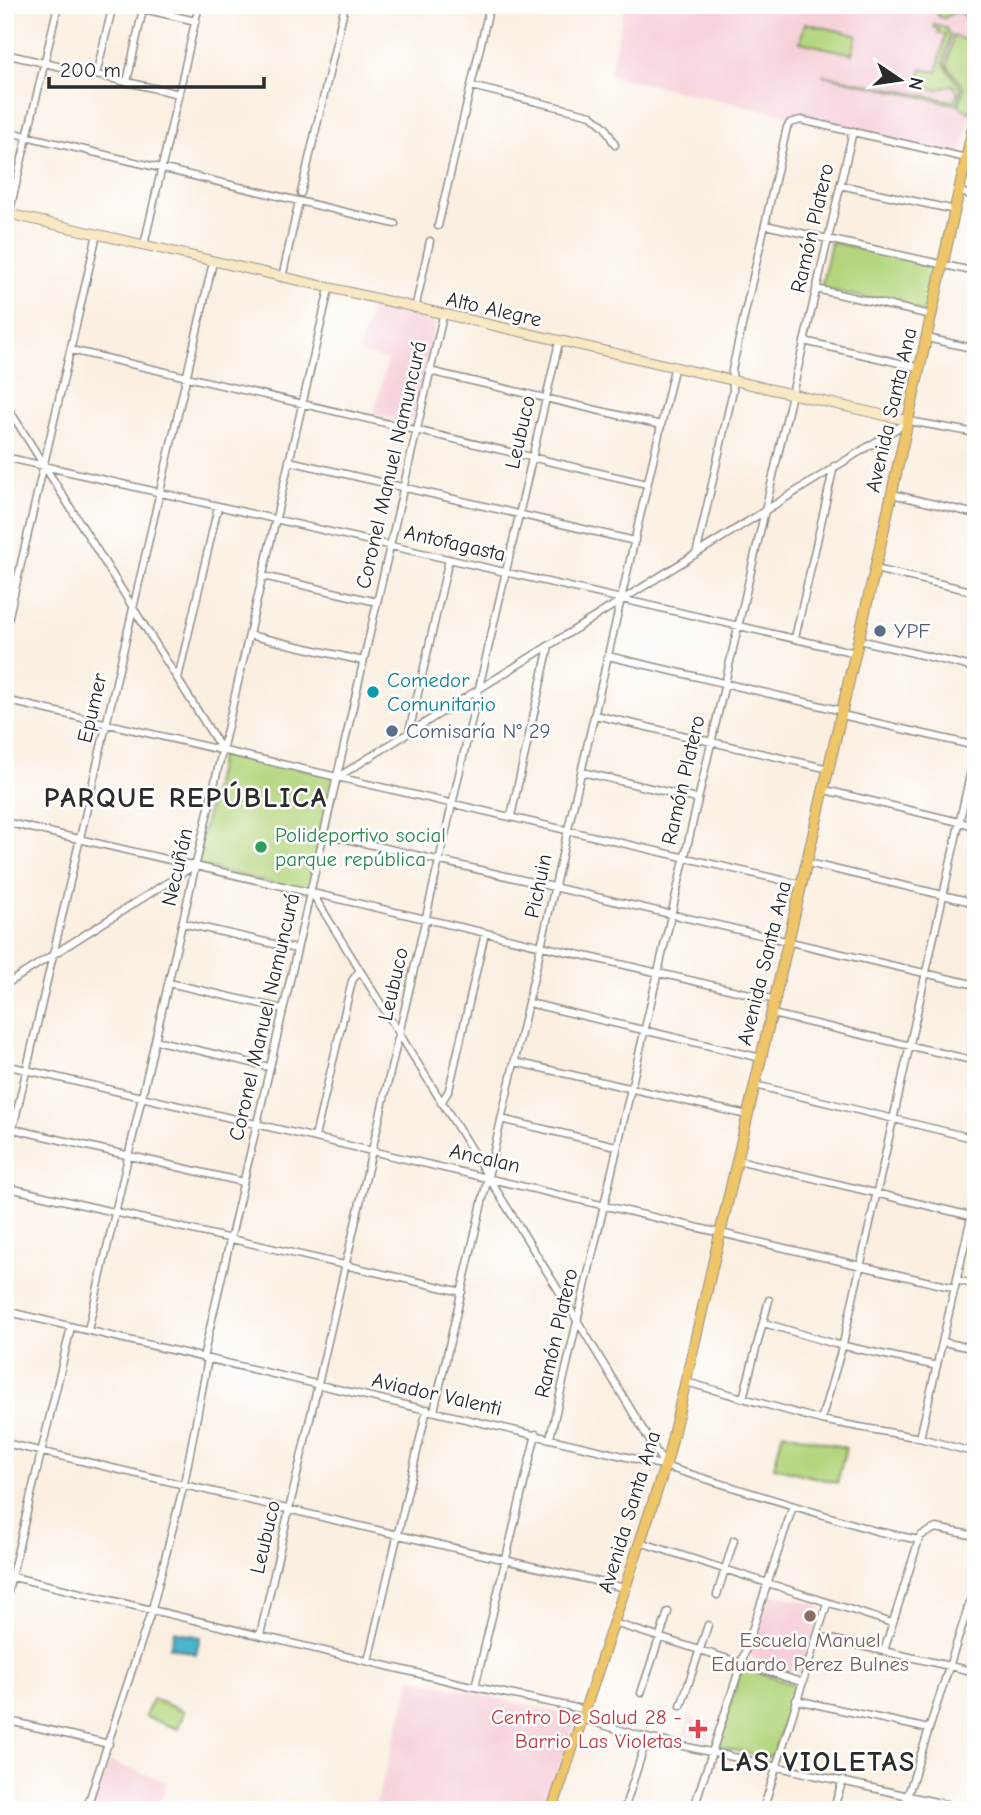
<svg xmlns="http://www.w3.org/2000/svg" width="981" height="1815" font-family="'Comic Neue',sans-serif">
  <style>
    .built { fill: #f6cfd8 }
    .green { fill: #b4d57d; stroke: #708054; stroke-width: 2 }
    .water { fill: #4bb4ca; stroke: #3b707a; stroke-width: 2 }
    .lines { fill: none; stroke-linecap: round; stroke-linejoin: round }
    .street-casing { stroke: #928d86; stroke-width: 9 }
    .secondary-casing { stroke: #928d86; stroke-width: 11 }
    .primary-casing { stroke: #928d86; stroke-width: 12 }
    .street { stroke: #fff; stroke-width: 6 }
    .secondary { stroke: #f8e8c3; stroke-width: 9 }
    .primary { stroke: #eec569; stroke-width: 10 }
    .service-dot { fill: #5c6f8a; stroke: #fff; stroke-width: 2.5 }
    .culture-dot { fill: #0f9aa8; stroke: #fff; stroke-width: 2.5 }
    .leisure-dot { fill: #2e9e5b; stroke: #fff; stroke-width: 2.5 }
    .education-dot { fill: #8d6e63; stroke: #fff; stroke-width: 2.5 }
    .health-dot { fill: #e0444e; stroke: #fff; stroke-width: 2.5 }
    .labels { text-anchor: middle; stroke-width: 5; stroke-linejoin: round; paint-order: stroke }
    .street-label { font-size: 21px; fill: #2b2b2b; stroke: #fff }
    .service-label { font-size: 21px; fill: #4e5e75; stroke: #fff; text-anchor: start }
    .culture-label { font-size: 21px; fill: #0d838f; stroke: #fff; text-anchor: start }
    .leisure-label { font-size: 21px; fill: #27864d; stroke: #fff; text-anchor: start }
    .education-label { font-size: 21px; fill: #785e54; stroke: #fff }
    .health-label { font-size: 21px; fill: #be3a42; stroke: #fff; text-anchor: end }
    .district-label { font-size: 28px; font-weight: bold; letter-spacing: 2px; fill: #2b2b2b; stroke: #fff }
  </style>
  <rect width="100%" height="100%" fill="#fff"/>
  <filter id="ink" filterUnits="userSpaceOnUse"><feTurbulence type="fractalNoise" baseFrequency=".0143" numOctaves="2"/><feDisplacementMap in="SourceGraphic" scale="14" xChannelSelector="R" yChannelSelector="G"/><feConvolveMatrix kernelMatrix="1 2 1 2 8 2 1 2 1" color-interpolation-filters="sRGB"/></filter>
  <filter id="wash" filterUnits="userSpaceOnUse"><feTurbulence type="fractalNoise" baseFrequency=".00686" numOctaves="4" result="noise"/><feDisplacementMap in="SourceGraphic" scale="28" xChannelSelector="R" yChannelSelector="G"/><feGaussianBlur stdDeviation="1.57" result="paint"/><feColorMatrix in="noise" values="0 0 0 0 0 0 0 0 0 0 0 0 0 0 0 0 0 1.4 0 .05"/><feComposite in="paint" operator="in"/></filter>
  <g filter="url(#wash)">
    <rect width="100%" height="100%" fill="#faefe1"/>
    <!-- built -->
    <path class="built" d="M625,5H976V92L961,155L609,75Z
      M371,307L436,323L413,418L406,422L374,414L387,360L359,353Z
      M775,1594L818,1605L821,1612L801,1673L753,1658L751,1653L771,1596Z
      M412,1678L577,1717L547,1810H374Z
      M689,1716L712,1724L707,1741L683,1735Z
      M109,1761L167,1782L158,1810H92Z"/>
    <!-- green -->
    <path class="green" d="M908,5L949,9L950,5L976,6V31C966,20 963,2 945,18L938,17V12Z
      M805,23L857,35L852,54L800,42Z
      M934,24L945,27L950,35L944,64L961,89L957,105L822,75L953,101L958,93L953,85L936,90L916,83L922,69L937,72L945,35L938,33L939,29L934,27Z
      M953,36L976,43V87L970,113L959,106L964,88L947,65Z
      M831,242L937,266L927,312L821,288Z
      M222,750L338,777L312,893L195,865Z
      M783,1432L846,1448L837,1483L774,1467Z
      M747,1669L790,1683L794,1689L774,1752L768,1758L720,1747L717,1742L741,1671Z
      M152,1699L184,1711L178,1729L145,1717Z"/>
    <!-- water -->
    <path class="water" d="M174,1631L200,1637L196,1654L170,1647Z"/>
  </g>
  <g filter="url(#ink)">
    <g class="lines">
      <!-- street casing -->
      <g class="street-casing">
        <path id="street" d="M126,5L196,21
          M5,54L179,94
          M96,75L113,5
          M127,82L143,9
          M471,86L591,115L605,127L615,145
          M5,131L395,224
          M840,185L955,210
          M959,192L976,196
          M301,193L345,5
          M9,214L58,5
          M765,225L976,272
          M438,226L490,5
          M144,245L199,5
          M282,278L299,201
          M816,289L931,315
          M415,309L430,241
          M927,338L976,349
          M804,341L921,368
          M71,350L647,484
          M429,371L661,425
          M5,403L222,750
          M5,457L856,653
          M289,461L635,541
          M892,494L976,514
          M697,551L733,390L732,370L787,127L790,123L801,120L966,158
          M875,569L976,592
          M263,576L377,602
          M5,577L17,580
          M5,633L97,234
          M249,635L363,661
          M795,638L834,466
          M859,640L976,668
          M608,656L843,711
          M178,678L218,507
          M5,700L803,885
          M595,715L829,769
          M842,715L976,746
          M409,732L449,559
          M582,772L697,799
          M338,777L909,421L976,433
          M825,790L976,826
          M511,816L549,646
          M5,822L776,1000
          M325,834L976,985
          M808,863L976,903
          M312,893L577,1320L665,1466
          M182,923L296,949
          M169,983L283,1009
          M5,985L195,865
          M529,1003L761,1058
          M772,1014L976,1061
          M155,1040L269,1067
          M515,1062L747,1115
          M5,1065L955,1288
          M755,1085L976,1139
          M441,1103L449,1090L485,933
          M501,1119L616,1146
          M5,1127L243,1182
          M315,1137L352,981L359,971
          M738,1160L971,1216
          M5,1163L213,262
          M5,1187L462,1292
          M957,1280L976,1285
          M5,1311L657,1464L876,1531L919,1540
          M764,1323L835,1344L937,1366
          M88,1330L329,289
          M943,1342L976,1349
          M203,1358L443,316
          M686,1382L821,1420L920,1438L976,1453
          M743,1398L769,1300
          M434,1411L674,369
          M821,1420L843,1344L976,748
          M550,1438L853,131
          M920,1438L976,1196
          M5,1443L625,1588
          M640,1542L892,1623
          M5,1575L475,1687L586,1710
          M717,1595L734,1540
          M5,1604L71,1327
          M614,1623L801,1682
          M260,1635L559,342
          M817,1636L976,1672
          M884,1651L920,1536L936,1528L976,1536
          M368,1661L427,1409
          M475,1687L536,1434
          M641,1693L668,1612
          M796,1700L929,1729
          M681,1706L708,1625
          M583,1719L647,1738L972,1810
          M5,1720L109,1744
          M86,1810L152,1609L184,1484L208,1359
          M624,1810L647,1738
          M693,1810L793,1506
          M763,1810L827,1604
          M833,1810L843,1780
          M903,1810L976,1583
          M972,1810L976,1798"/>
      </g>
      <!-- secondary casing -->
      <g class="secondary-casing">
        <path id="secondary" d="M5,213L909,421"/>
      </g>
      <!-- primary casing -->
      <g class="primary-casing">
        <path id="primary" d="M552,1810L668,1457L875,569L976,114"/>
      </g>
      <!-- street -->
      <use href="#street" class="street"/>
      <!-- secondary -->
      <use href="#secondary" class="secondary"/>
      <!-- primary -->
      <use href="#primary" class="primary"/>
    </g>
  </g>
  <!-- markers -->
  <g class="service-dot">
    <circle cx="880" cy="631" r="7"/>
    <circle cx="392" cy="731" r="7"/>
  </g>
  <circle class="culture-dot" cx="373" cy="692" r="7"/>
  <circle class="leisure-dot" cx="261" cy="847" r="7"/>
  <circle class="education-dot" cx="810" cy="1616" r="7"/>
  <path class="health-dot" d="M694.5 1718.5h7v7h7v7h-7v7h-7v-7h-7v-7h7z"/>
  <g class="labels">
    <!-- street labels -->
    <g class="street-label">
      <text transform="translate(812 228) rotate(-77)" y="7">Ramón Platero</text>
      <text transform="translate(494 309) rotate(13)" y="7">Alto Alegre</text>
      <text transform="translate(891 410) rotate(-77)" y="7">Avenida Santa Ana</text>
      <text transform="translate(520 432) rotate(-77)" y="7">Leubuco</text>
      <text transform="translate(391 465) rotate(-77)" y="7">Coronel Manuel Namuncurá</text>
      <text transform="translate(455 543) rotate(13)" y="7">Antofagasta</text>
      <text transform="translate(92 708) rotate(-77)" y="7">Epumer</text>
      <text transform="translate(683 780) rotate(-77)" y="7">Ramón Platero</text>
      <text transform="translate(177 867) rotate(-77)" y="7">Necuñán</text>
      <text transform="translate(538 886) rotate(-78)" y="7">Pichuin</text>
      <text transform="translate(764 963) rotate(-76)" y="7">Avenida Santa Ana</text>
      <text transform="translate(393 984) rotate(-77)" y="7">Leubuco</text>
      <text transform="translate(264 1017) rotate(-77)" y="7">Coronel Manuel Namuncurá</text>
      <text transform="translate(485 1158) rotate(13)" y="7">Ancalan</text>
      <text transform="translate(556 1333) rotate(-77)" y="7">Ramón Platero</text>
      <text transform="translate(437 1394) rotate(13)" y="7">Aviador Valenti</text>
      <text transform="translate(629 1512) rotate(-73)" y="7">Avenida Santa Ana</text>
      <text transform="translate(265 1537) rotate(-77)" y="7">Leubuco</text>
    </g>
    <!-- service labels -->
    <g class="service-label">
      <text x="894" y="638">YPF</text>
      <text x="406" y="738">Comisaría N° 29</text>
    </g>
    <!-- culture labels -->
    <g class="culture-label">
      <text x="387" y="687">Comedor<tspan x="387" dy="24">Comunitario</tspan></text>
    </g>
    <!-- leisure labels -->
    <g class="leisure-label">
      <text x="275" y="842">Polideportivo social<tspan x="275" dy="24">parque república</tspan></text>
    </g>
    <!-- education labels -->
    <g class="education-label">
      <text x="810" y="1647">Escuela Manuel<tspan x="810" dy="24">Eduardo Perez Bulnes</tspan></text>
    </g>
    <!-- health labels -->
    <g class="health-label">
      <text x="682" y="1724">Centro De Salud 28 -<tspan x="682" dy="24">Barrio Las Violetas</tspan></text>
    </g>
    <!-- district labels -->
    <g class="district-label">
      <text x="186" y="807">PARQUE REPÚBLICA</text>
      <text x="818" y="1771">LAS VIOLETAS</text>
    </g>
  </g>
  <!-- margin -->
  <rect width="981" height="1815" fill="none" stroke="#fff" stroke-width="28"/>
  <!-- north arrow -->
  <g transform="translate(900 80) rotate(103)" stroke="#ffffff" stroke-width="5" paint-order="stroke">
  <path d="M0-5L12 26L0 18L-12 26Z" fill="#2b2b2b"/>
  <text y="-10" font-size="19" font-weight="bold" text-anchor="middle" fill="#2b2b2b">N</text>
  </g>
  <!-- scale -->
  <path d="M49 77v10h215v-10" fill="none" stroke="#2b2b2b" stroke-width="3.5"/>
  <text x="60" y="77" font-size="21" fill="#2b2b2b" stroke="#ffffff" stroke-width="5" paint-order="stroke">200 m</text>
</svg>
